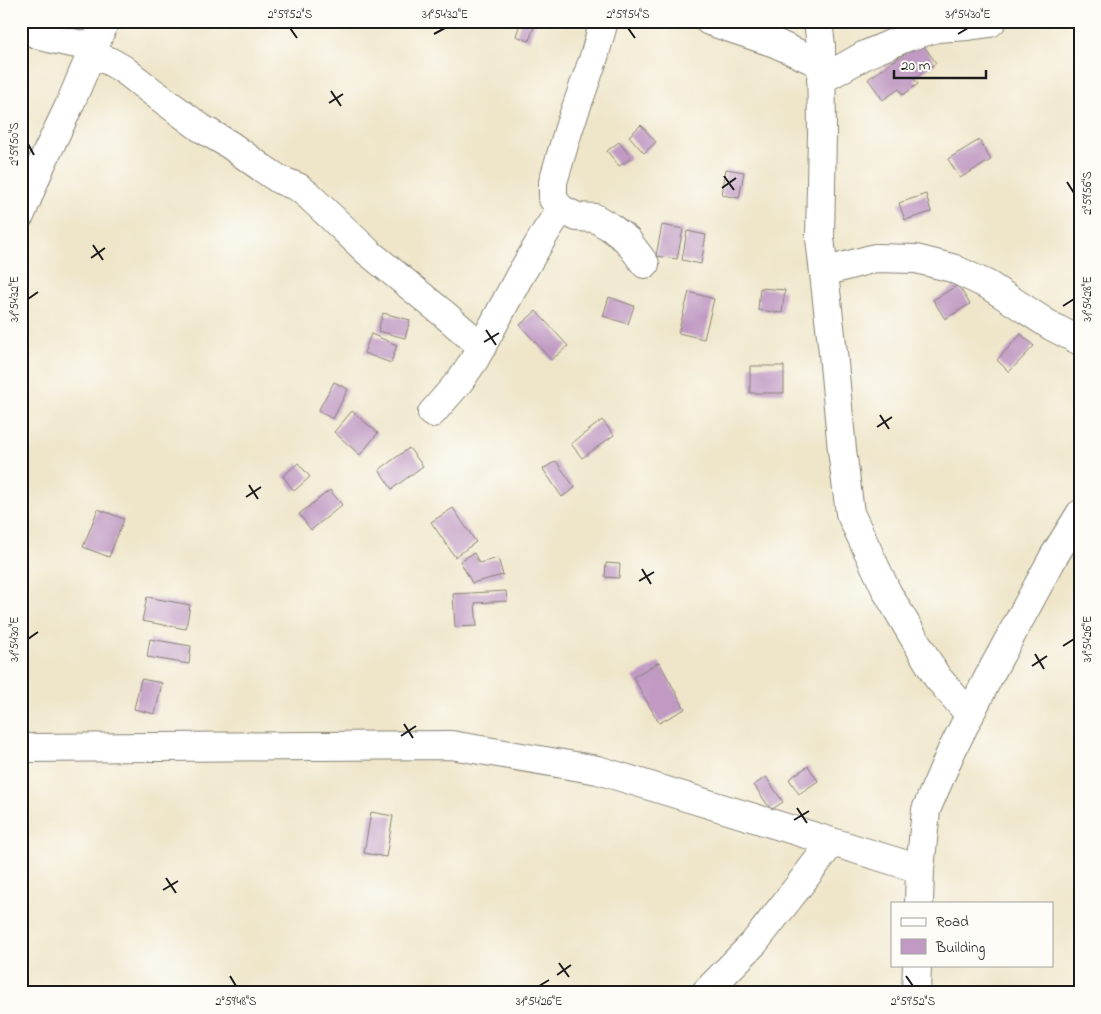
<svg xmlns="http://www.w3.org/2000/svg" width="1101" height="1014" font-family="'Indie Flower',sans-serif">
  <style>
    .building { fill: #c09ac3 }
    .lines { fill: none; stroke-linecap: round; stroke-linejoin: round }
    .minor-casing { stroke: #868173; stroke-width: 30 }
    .minor { stroke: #fff; stroke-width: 28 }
    .ticks { fill: none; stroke: #1c1c1c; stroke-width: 2 }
    .neatline { fill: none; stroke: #1c1c1c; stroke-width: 2 }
    .ticks-label { font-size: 12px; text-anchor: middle; fill: #1c1c1c }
  </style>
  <rect width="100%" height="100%" fill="#fdfcf7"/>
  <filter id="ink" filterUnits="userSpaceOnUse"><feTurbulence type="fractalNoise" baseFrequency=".02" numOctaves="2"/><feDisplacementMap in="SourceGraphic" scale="10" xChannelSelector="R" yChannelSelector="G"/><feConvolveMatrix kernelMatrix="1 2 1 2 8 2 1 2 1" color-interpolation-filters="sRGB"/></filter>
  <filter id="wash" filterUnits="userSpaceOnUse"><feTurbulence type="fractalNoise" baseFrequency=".0096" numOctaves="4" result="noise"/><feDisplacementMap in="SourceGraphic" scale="20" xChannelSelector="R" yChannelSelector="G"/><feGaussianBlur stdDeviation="1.12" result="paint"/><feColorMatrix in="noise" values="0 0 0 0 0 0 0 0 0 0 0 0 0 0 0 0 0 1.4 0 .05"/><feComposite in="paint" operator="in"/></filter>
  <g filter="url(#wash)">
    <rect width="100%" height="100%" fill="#efe6ca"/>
    <g id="blocks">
      <!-- building -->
      <path class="building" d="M521,21H536L529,41L516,36Z
        M921,42L936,63L914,79L918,84L903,95L899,89L883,100L868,79Z
        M641,125L656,142L644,153L629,136Z
        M979,140L991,160L960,178L948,159Z
        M619,142L631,158L619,166L607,151Z
        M726,169L744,172L739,198L722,195Z
        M926,194L931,212L905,220L899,203Z
        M662,225L683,229L677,259L656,256Z
        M687,231L706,235L701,264L682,260Z
        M958,285L970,304L945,319L933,300Z
        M760,288L785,290L782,313L758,310Z
        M689,292L714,299L704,339L678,333Z
        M609,297L634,306L628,324L603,316Z
        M536,311L568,346L551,360L520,325Z
        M383,313L410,320L405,338L378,331Z
        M371,334L397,345L391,363L364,353Z
        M1021,334L1034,346L1009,372L997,360Z
        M750,366H784V393H750Z
        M334,382L348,389L333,419L318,411Z
        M352,411L378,433L360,455L334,432Z
        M602,420L614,435L582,458L571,444Z
        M409,448L423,466L392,489L379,470Z
        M556,461L575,488L562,497L543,469Z
        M298,463L310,477L294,491L283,476Z
        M330,490L342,505L311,530L299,514Z
        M453,508L476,542L455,557L431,522Z
        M98,509L124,519L109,557L83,547Z
        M474,553L479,563L498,558L503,575L472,583L460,561Z
        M606,563L620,564L619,578L605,577Z
        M506,591L507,601L475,603L477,626L455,627L453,594Z
        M147,597L190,605L186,629L142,621Z
        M150,639L191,646L189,664L147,657Z
        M659,662L685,709L659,723L633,677Z
        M141,679L162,683L155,714L134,709Z
        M808,766L818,781L799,794L789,779Z
        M766,777L783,802L771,810L754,785Z
        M371,812L393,816L386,857L364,853Z"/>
    </g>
  </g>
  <g filter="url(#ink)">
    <use href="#blocks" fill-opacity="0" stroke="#868173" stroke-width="1"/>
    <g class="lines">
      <!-- minor casing -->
      <g class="minor-casing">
        <path id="minor" d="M604,21L594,57L569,128L553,182V199L561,209L577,217L595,218L610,227L627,240L645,264
          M709,21L775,43L821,64
          M818,21L821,46L822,134L820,238L833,353L842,450L850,513L887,592L937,677L970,715
          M21,26C43,40 69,42 94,47
          M91,54L109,61L123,69L146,87L201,128L230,145L262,168L280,180L298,187L308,195L368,252L444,314L482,347
          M821,80L865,55L907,37L937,28L968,26L990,23L992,21
          M21,214L41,165L70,104L105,21
          M824,272L875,258L916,259L952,268L988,285L1051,326L1080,341
          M432,413L459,382L475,359L519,277L547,230L561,209
          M21,748L451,745L598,770L920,869
          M919,903L920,869L926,810L951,752L989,676L1054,556L1080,514
          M705,993L754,943L794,892L832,842
          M916,993L917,965"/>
      </g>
      <!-- minor -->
      <use href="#minor" class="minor"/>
    </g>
  </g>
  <!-- ticks -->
  <path class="ticks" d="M290,28L297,38M628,28L635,38M434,34L445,28M958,34L968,28M331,91L341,106M329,103L343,94M28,144L34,155M724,176L734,190M1067,182L1074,193M722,188L736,178M93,245L103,260M91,258L105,248M28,299L38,292M1063,306L1074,299M486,330L496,345M484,342L499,333M880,415L889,429M877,427L892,417M249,485L258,499M246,497L261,487M642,569L651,584M639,581L654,572M28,639L38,632M1063,646L1074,639M1035,654L1044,669M1032,666L1047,656M404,724L413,738M401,736L416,726M797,808L807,823M794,820L809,811M166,878L176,893M163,890L178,881M559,963L569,977M557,975L571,965M230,976L236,986M906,976L913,986M539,986L549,980"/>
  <!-- margin -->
  <rect width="1101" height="1014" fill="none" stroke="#fdfcf7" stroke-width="55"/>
  <!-- legend -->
  <rect x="891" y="902" width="162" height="65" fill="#fdfcf7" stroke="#a3a29f"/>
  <rect x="901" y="918" width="25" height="8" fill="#ffffff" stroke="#a3a29f"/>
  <text x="936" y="926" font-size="15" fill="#1c1c1c">Road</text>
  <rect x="901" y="939" width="25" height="15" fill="#c09ac3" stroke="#a3a29f"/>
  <text x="936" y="952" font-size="15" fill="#1c1c1c">Building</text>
  <!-- scale -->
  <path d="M894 70v8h92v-8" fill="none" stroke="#1c1c1c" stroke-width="2.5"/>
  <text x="901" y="70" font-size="15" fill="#1c1c1c" stroke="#fdfcf7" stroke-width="4" paint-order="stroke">20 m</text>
  <rect x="28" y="28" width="1046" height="958" class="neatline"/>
  <g class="ticks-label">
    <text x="290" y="18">2°59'52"S</text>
    <text x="445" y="18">31°54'32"E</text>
    <text x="628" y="18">2°59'54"S</text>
    <text x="968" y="18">31°54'30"E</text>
    <text transform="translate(14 144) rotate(-90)" y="4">2°59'50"S</text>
    <text transform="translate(1087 193) rotate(-90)" y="4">2°59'56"S</text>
    <text transform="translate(14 299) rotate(-90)" y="4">31°54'32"E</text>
    <text transform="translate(1087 299) rotate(-90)" y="4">31°54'28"E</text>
    <text transform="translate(14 639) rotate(-90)" y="4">31°54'30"E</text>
    <text transform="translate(1087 639) rotate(-90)" y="4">31°54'26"E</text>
    <text x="236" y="1005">2°59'48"S</text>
    <text x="539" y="1005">31°54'26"E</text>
    <text x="913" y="1005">2°59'52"S</text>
  </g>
</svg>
